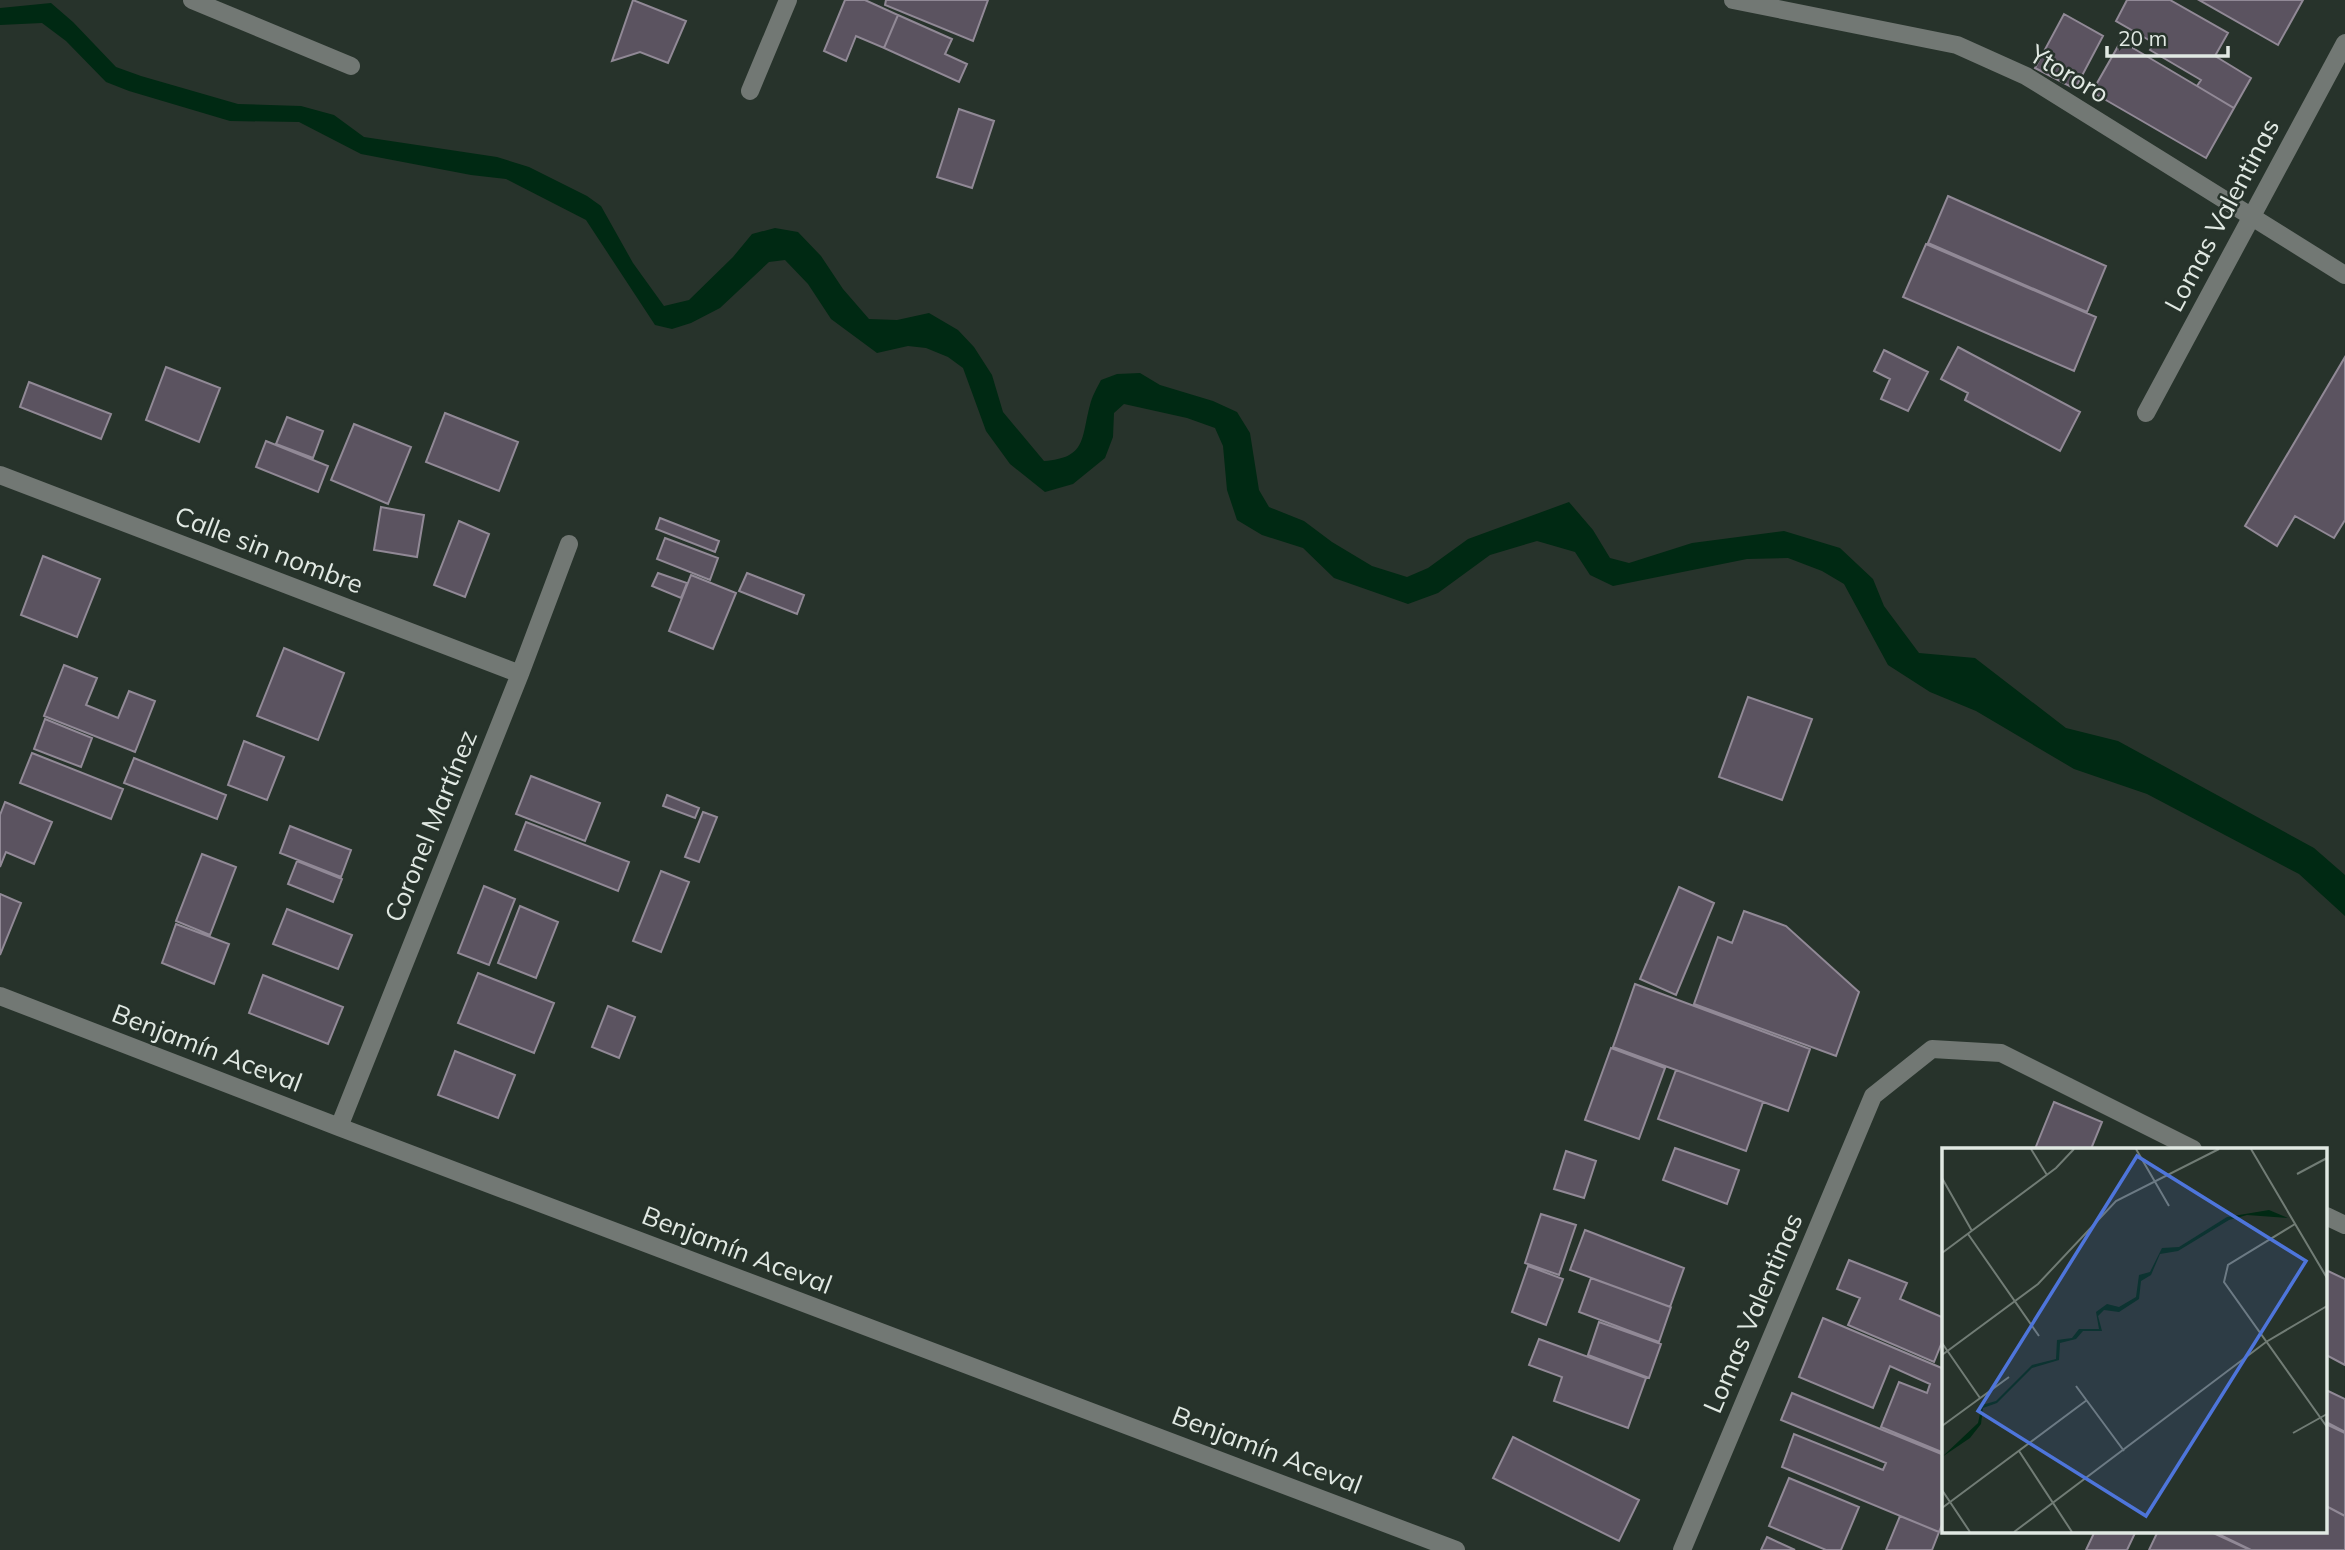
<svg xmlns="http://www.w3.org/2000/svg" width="2345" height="1550" font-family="Mulish,sans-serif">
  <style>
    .water { fill: #002913 }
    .building { fill: #5b5360; stroke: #918996; stroke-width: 2 }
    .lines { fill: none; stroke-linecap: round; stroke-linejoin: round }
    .minor { stroke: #727874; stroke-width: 18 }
    .labels { text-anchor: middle; stroke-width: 5; stroke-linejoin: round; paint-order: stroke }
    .street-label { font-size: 26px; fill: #e1e9e3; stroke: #27332b }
    .inset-road { fill: none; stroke: #717c75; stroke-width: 2 }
    .view { fill: #4e75db; fill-opacity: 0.15; stroke: #4e75db; stroke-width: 3.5 }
    .inset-edge { fill: none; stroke: #e1e9e3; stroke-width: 3.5 }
  </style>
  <rect width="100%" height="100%" fill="#27332b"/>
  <!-- water -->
  <path class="water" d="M51,3L73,22L116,67L141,76L238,104L301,106L334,115L364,137L497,157L529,167L587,196L601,206L633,263L664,306L689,300L733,257L752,234L775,228L798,232L821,256L843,289L869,319L897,320L929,313L958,330L974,347L992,375L1003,412L1044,461C1087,458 1081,438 1090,405C1092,396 1097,388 1101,380L1117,374L1140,373L1160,385L1213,401L1237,412L1250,433L1259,490L1269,507L1304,521L1332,542L1372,566L1407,577L1428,568L1468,539L1569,502L1593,530L1610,558L1629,563L1692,543L1784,531L1840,548L1873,579L1884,606L1919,653L1975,658L2066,728L2118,741L2314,848L2345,875V916L2299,874L2147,794L2074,769L1976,711L1930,692L1888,665L1844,584L1822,571L1788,558L1747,559L1613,586L1590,575L1575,552L1537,541L1490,555L1438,593L1408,604L1334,578L1303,548L1262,535L1237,520L1227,490L1223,446L1215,428L1187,418L1124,404L1114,413L1113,437L1105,458L1073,484L1045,492L1010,464L986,431L963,368L948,357L926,348L908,346L877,353L831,319L808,284L785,260L769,262L720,308L691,323L672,329L655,325L586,220L506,179L471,175L361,154L299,122L230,121L129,91L106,82L66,41L42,23L0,25V8Z"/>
  <!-- building -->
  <path class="building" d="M633,0L686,21L668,63L640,52L612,61Z
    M845,0H865L898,15L884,48L856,36L846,61L824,51Z
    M886,0H988L973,41L885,5Z
    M2127,0H2170L2228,33L2215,56L2251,78L2234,108L2197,86L2201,80L2150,50L2154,43L2116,21Z
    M2199,0H2303L2278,45Z
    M2064,14L2103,36L2075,89L2035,68Z
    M898,15L952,39L945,54L967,64L959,82L884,48Z
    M2121,41L2234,108L2206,158L2092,92Z
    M959,109L994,121L972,188L937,177Z
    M1948,196L2106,266L2087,312L1928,243Z
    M1926,244L2096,317L2074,371L1903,297Z
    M1958,347L2080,412L2060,451L1965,400L1968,393L1941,379Z
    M1884,350L1928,372L1908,411L1881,399L1890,379L1874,371Z
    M2345,357V520L2334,538L2295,516L2277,546L2245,526Z
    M166,367L220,388L199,442L146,420Z
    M29,382L111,414L101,439L20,407Z
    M445,413L518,442L499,491L426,462Z
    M287,417L323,431L313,458L276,444Z
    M354,424L411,447L388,504L331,480Z
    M266,441L328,466L318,492L256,467Z
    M381,507L424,515L417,557L374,550Z
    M660,518L719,541L715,552L656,529Z
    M459,521L489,534L465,597L434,585Z
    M665,538L718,558L710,580L657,559Z
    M43,556L100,579L77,637L21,615Z
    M658,573L687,583L681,598L652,586Z
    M747,573L804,595L797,614L739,591Z
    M691,575L736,593L713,649L669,631Z
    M284,648L344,673L318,740L257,716Z
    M64,665L97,678L86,705L118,718L129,691L155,701L135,752L44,716Z
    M1748,697L1812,719L1782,800L1719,777Z
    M45,719L92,738L81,767L34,749Z
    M244,741L284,757L267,800L228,785Z
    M32,753L123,789L111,819L20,783Z
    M134,758L226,795L217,819L124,783Z
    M531,776L600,803L585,841L516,814Z
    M667,795L699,808L695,818L663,806Z
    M5,802L52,822L34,864L6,852L0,867V815Z
    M703,812L717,817L699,862L685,857Z
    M526,822L629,862L618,891L515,850Z
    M290,826L351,850L341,877L280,853Z
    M202,854L236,867L210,935L176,921Z
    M297,861L342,879L333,902L288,884Z
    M661,871L689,882L661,952L633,941Z
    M484,886L515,899L489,965L458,953Z
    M1679,887L1714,903L1676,995L1640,979Z
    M0,894L21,903L0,955Z
    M520,906L558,922L536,978L498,963Z
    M287,909L352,935L338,969L273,944Z
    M1744,911L1786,926L1859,992L1836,1056L1694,1004L1718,937L1732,943Z
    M176,924L229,944L214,984L162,963Z
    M478,973L554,1003L534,1053L458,1023Z
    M263,975L343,1007L328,1044L249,1013Z
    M1635,984L1810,1049L1788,1111L1613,1047Z
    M608,1006L635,1017L619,1058L592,1047Z
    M1611,1048L1665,1068L1639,1139L1585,1120Z
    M455,1051L515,1075L498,1118L438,1095Z
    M1676,1070L1763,1102L1746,1151L1658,1119Z
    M2054,1102L2102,1122L2091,1149H2035Z
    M1675,1148L1739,1170L1727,1204L1663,1180Z
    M1566,1151L1596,1161L1584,1198L1554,1189Z
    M1541,1214L1576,1225L1559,1275L1525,1263Z
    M1585,1230L1684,1268L1670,1307L1570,1270Z
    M1849,1260L1907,1283L1900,1299L1944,1318V1337L1934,1362L1848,1325L1860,1298L1837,1289Z
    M1528,1266L1563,1279L1546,1325L1512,1312Z
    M2326,1270L2345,1279V1365L2326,1355Z
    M1591,1278L1671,1307L1659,1342L1579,1312Z
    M1823,1318L1944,1369V1453L1881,1427L1899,1382L1927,1393L1930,1384L1890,1366L1873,1408L1799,1377Z
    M1599,1322L1661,1344L1649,1378L1588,1355Z
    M1539,1339L1646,1378L1628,1428L1554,1401L1562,1377L1529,1365Z
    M2326,1390L2345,1399V1432L2326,1422Z
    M1792,1393L1944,1455V1520L1939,1532L1782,1467L1794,1434L1883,1470L1886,1463L1781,1420Z
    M2326,1424L2345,1433V1516L2326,1506Z
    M1513,1437L1639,1500L1619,1541L1493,1478Z
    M1789,1478L1859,1507L1841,1550H1826L1769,1526Z
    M2326,1506L2345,1516V1550H2251L2212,1531H2326Z
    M1900,1516L1939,1532L1932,1550H1886Z
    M2095,1531H2136L2127,1550H2086Z
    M2158,1531H2209L2250,1550H2149Z
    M1767,1537L1795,1550H1761Z"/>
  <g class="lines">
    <!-- minor -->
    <path class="minor" d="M192,0L351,66
      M1733,0L1957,45L2026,76L2345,275
      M750,91L788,0
      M2146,413L2345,43
      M0,475L520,674
      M0,996L339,1127L1456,1550
      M339,1127L520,674L569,544
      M2326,1216L2345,1225
      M1682,1550L1873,1096L1932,1049L2001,1053L2193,1149"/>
  </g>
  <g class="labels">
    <!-- street labels -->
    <g class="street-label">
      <text transform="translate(2069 74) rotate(31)" y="9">Ytororo</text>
      <text transform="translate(2222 215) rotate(-62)" y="9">Lomas Valentinas</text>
      <text transform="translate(269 550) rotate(21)" y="9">Calle sin nombre</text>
      <text transform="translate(431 826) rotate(-68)" y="9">Coronel Martínez</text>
      <text transform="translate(207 1048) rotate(21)" y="9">Benjamín Aceval</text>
      <text transform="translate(737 1250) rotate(21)" y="9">Benjamín Aceval</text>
      <text transform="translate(1753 1313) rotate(-67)" y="9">Lomas Valentinas</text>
      <text transform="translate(1267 1450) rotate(21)" y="9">Benjamín Aceval</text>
    </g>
  </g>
  <!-- overview -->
  <g transform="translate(1942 1148)">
    <rect width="385" height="385" fill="#27332b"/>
    <path d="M327,62L346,70L305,67L287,72L236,103L218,106L209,127L199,133L197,151L177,164L162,162L156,168L160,183H141L134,191L118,195L117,212L90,220L55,255L41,260L39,276L28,290L0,309L36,275L40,257L54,253L90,217L114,211L115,192L130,190L137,181H157L154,164L165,156L177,159L194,149L197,127L208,124L220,100L237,99L285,69Z" fill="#002913"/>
    <path class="inset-road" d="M89,1L105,27M194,1L227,58M309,1L385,130M355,26L385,10M0,30L30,83M353,76L286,117L282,134L385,279M26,86L97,188M0,105L114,20L132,1M0,195L38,250M0,207L96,136L174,53L277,1M134,238L182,303M0,278L67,229M351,285L385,266M77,303L130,384M0,342L28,384M0,360L145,252M72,384L324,194L385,158"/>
    <path class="view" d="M195,8L364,113L204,368L36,263Z"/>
    <rect width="385" height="385" class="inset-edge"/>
  </g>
  <!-- scale -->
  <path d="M2107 46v10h121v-10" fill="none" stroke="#e1e9e3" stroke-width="3.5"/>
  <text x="2118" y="46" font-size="21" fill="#e1e9e3" stroke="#27332b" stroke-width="5" paint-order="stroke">20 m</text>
</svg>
